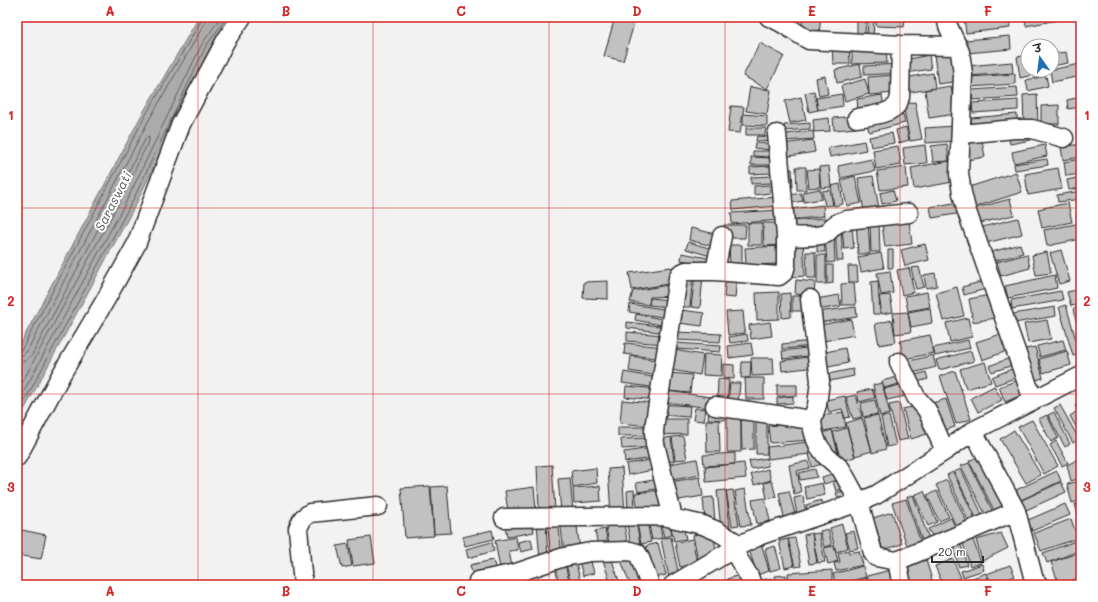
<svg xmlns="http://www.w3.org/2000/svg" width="1098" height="602" font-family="Mali,'Playpen Sans Deva',sans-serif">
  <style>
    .water { fill: #ababab; stroke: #787878 }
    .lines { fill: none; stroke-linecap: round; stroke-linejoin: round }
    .shore { stroke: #5e5e5e; stroke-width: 1 }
    .building { fill: #c1c1c1; stroke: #2b2b2b }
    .minor-casing { stroke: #2b2b2b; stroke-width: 21 }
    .minor { stroke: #fff; stroke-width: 18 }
    .grid { fill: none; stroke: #d62828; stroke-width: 1; stroke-opacity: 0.55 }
    .labels { text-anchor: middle; stroke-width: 4; stroke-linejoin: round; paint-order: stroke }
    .water-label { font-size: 13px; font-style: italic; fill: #585858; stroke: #fff }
    .neatline { fill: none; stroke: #d62828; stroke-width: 1.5 }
    .grid-label { font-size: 13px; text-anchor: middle; font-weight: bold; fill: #d62828 }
  </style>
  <rect width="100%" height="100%" fill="#f2f2f2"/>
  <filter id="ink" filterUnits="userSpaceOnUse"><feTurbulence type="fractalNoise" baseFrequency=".025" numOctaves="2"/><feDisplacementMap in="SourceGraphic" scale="8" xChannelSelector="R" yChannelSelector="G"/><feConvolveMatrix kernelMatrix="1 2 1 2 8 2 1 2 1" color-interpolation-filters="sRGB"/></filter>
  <g filter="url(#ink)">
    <!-- water -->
    <path class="water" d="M199,17H232L210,48L137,202L17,423V350L141,116Z"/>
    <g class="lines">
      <!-- shore -->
      <path class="shore" d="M17,351H20L22,349L144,118L201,21L202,17
        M17,356L23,355L27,351L149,120L205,23L207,17
        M17,363L25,361L32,355L146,138L149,137V140L123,195L17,392
        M17,404L128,198L202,44L221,17
        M17,415L133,200L206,46L227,17"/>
    </g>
    <!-- building -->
    <path class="building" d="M615,17H636L623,61L604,56Z
      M803,17H821L819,33L801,31Z
      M857,17H866L865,35H857Z
      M868,17H874L873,40H867Z
      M876,17H905L904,27L876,26Z
      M964,17H1009L1010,28L966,33Z
      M1025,17H1058V20L1026,26Z
      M1010,36L1011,49L967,53L966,40Z
      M760,43L784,56L767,89L743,76Z
      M832,45H849L850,64H833Z
      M886,46L887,63L852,64V48Z
      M956,52L960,81L938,84L934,55Z
      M1066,52L1068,63L1052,66V54Z
      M929,55L931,69L906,73L904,60Z
      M1028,55V70H1041V73L1020,78L1017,57Z
      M1012,62L1013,73L968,76L967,66Z
      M860,64L862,77L837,83L835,70Z
      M898,64L899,73L864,75V66Z
      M1080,64L1081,76L1052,82L1050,70Z
      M933,73L935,88L906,93L904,78Z
      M1015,74V84L970,87L969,77Z
      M894,75L896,93L869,95L868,77Z
      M825,76L828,94L819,96L816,78Z
      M1046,76L1048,86L1028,91L1026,80Z
      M865,79L869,94L845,101L841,86Z
      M951,86L956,114L929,118L925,90Z
      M750,87L771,90L767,114L746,111Z
      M1017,87L1018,97L973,100L972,90Z
      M814,91L818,110L809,112L805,93Z
      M842,94L843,106L818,110L816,98Z
      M1037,94L1038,125L1024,126L1023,95Z
      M882,95L884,106L858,110L857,99Z
      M801,97L806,120L790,123L785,101Z
      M1081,97V107L1068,109L1067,100Z
      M1018,100V110L973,113L972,103Z
      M915,102L922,139L910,141L903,104Z
      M1059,105V124H1041V106Z
      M731,106L744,107L740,133L728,132Z
      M743,114L767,116V126L743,125Z
      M903,114L905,123L869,132L867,123Z
      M1017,114V124L972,128L971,118Z
      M855,116L856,128L834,130L833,118Z
      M829,118L830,131L814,132L813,120Z
      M810,123V129L785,131L784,125Z
      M954,126L955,141L926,143L925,128Z
      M906,127L909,140L899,143L896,130Z
      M746,128H766L765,135H746Z
      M813,131L814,139L785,141V134Z
      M1030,131L1031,140L1010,144L1008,136Z
      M892,133L894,143L871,147L869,137Z
      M757,136L772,137L771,142L756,141Z
      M981,136L985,157L967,160L963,140Z
      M813,140L815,152L784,157L782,144Z
      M864,141L866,150L830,157L828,148Z
      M755,143L771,144V150L754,148Z
      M947,144L949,161L933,162L931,146Z
      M1081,144V157L1063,160L1061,147Z
      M925,145L927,163L905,165L903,148Z
      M1045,145L1047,156L1014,163L1012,152Z
      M898,146L901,165L876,169L873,150Z
      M753,151H770V157L753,156Z
      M751,157L770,158V165H751Z
      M872,159L875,171L841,178L838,166Z
      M1047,159L1048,165L1015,170L1014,164Z
      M1081,159V174L1066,176L1064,162Z
      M949,161L953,182L914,189L911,168Z
      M771,166V173L750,174V167Z
      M829,166L831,187L821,188L819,167Z
      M796,167H806V190H797Z
      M906,167L908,187L880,190L877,171Z
      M1058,168L1062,189L1028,195L1025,174Z
      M792,169L793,187L783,188L782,170Z
      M819,169L820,187L809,188L807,170Z
      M1016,172L1022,192L975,207L969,187Z
      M772,176V183L751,184V177Z
      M855,176L861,203L847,206L841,180Z
      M873,176L879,208L864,211L858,178Z
      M1081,177V188L1069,190L1067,180Z
      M840,184L843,204L834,206L831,186Z
      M770,185V193L754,195V186Z
      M820,189L822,199L804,202L803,192Z
      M830,190L833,205L825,206L822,191Z
      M893,190L896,201L882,204L880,193Z
      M1081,191V199L1058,202L1057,195Z
      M801,193L803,201L791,203L790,195Z
      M777,197V206L733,210L732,201Z
      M1010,199L1014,215L980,223L976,208Z
      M960,202L962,213L932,218L930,207Z
      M1068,203L1072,222L1042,228L1038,209Z
      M823,205L824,216L792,220L791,209Z
      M779,210V220L732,224L731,213Z
      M826,218L827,228L793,232L792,221Z
      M1018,218L1022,234L986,243L982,227Z
      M856,221H868L870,254H858Z
      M909,221L912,244L885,247L882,225Z
      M879,222L880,252H871L870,223Z
      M748,223H762V245H748Z
      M763,223H782L783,245L764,246Z
      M1081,223V239L1047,246L1044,230Z
      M724,225H746L745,238H724Z
      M852,225L854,248L844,249L842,226Z
      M691,228L719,235L716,247L689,240Z
      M835,228H841L843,261H837Z
      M825,237H834L835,262L827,263Z
      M817,238H824L825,252H817Z
      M803,240L805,276L793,277L792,241Z
      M688,242L716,250L714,257L686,249Z
      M925,244L929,260L905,266L901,250Z
      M1020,244L1023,253L991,262L988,253Z
      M729,245H742V265H730Z
      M780,246L781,264L746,265L745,248Z
      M888,250H893V268H888Z
      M1061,250L1070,281L1059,284L1050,253Z
      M806,252H815L816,278H807Z
      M1047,252L1051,273L1036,275L1032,255Z
      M682,253L713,259L711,266L681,260Z
      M881,253L884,268L861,272L858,257Z
      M1027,254L1030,268L1001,276L997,262Z
      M817,255H826V284H817Z
      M827,265H833V283L827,284Z
      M848,266H857L858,282H849Z
      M671,267L674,283L632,290L629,273Z
      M919,267L924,287L916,289L911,268Z
      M909,268L914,292L902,295L897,270Z
      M890,271L893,293L881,295L877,273Z
      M935,273L937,286L926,288L924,275Z
      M686,274H693L690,307H683Z
      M726,274L737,275L735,298L724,297Z
      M695,275L703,276L700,308L691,307Z
      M1055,275L1057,288L1008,298L1005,286Z
      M796,280L815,282L814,296L795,294Z
      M608,281V299L583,298L584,282Z
      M878,281L880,314H873L871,282Z
      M984,281L986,289L964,295L962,287Z
      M854,283L856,305H842L841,284Z
      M674,284V296L650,297L649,305L630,302L633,291Z
      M957,287L964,316L943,321L936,293Z
      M1081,289V304L1071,306L1067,292Z
      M1061,291L1063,300L1012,309L1011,300Z
      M779,292V319L757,320L756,293Z
      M927,292L930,307L908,311L905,296Z
      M790,293L791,317L782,318L781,294Z
      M839,295L841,306L817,310L816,299Z
      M890,295L893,312L882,314L879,296Z
      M990,295L995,318L973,322L969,299Z
      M792,296H804L805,311H792Z
      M650,298L669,300L668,307L649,305Z
      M630,304L670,310L669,318L629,312Z
      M1066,305L1080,354L1073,356L1059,307Z
      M856,307L857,317L817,323L816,312Z
      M1055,307L1056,316L1014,323L1013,314Z
      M1081,307V339L1073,309Z
      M930,308L932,323L911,327L908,312Z
      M681,310L704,313L702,326L679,323Z
      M743,311L745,333L728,335L726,312Z
      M908,312L911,332L895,334L893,313Z
      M636,314L667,320L666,326L635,320Z
      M968,318L972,337L950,342L946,323Z
      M851,319L854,335L819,342L816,326Z
      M892,320L896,342L879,345L875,324Z
      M1047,320L1051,339L1028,343L1024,324Z
      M627,322L667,327V333L627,328Z
      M770,322L772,336L751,339L749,325Z
      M627,332L665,335L664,344L627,341Z
      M676,332L721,334L720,342L676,340Z
      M747,334L748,341L730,343L729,337Z
      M1001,334L1007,351L982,360L976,342Z
      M930,335L934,353L904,359L900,341Z
      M968,340L970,348L935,356L933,348Z
      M1063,340L1066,350L1040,357L1037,346Z
      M813,341L814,346L782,349V344Z
      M625,343L664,347L663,359L624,354Z
      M676,343L721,346L720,352L675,349Z
      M751,343L753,355L729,358L728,346Z
      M814,347L815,355L783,359L782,351Z
      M1035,347L1043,378L1029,382L1021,350Z
      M845,348L848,363L824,368L821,353Z
      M674,350L703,355L700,375L671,370Z
      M971,351L974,361L939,370L936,360Z
      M1067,351L1071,365L1043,373L1039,359Z
      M704,354L722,355L721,376L703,375Z
      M933,355L936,367L909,374L906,362Z
      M631,356L662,361L659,376L629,371Z
      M814,356L816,367L782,371L781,361Z
      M751,358H773L774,375L752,376Z
      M1010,358L1013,365L992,372L989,366Z
      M742,362H751L750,378H741Z
      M985,362L991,382L966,389L960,369Z
      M723,364L734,365V379L723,378Z
      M1014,368L1018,377L995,385L992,377Z
      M853,369L854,376L825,382L823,375Z
      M955,371L971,419L956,424L940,376Z
      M624,372L658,378L657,388L622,383Z
      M926,372L928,379L914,383L912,376Z
      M670,373L692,375L690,393L668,391Z
      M905,375L907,382L884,388L882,381Z
      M745,378H764V399H746Z
      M718,379L729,380L727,404H717Z
      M1021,379L1027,393L1005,402L999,387Z
      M730,383H740L738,404L728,403Z
      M882,383L890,414L880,416L873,385Z
      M907,383L910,395L887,400L884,389Z
      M777,385H797V396H777Z
      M626,386L657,389L656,400L625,397Z
      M994,386L1002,400L978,412L971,398Z
      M872,389L875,398L859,402L857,392Z
      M667,391L711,397L710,408L665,402Z
      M856,395L862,417L853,419L846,397Z
      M793,396V403L777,404V398Z
      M845,396L850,417L845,418L842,409L829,412L826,400Z
      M946,399L955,427L937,433L929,404Z
      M622,400L653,403L650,426L620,423Z
      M875,400L878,414L863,417L861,403Z
      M1081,402V415L1075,406Z
      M899,403L908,439L898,441L889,405Z
      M661,404L690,406L689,417L660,415Z
      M920,405L927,434L911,439L903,409Z
      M1060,405L1079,439L1073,443L1054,408Z
      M695,408L706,409L704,421L693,420Z
      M709,408L725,409V420L708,419Z
      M727,411H741V452H727Z
      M843,412L846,427L818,432L815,417Z
      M1054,412L1070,444L1065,447L1048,415Z
      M1076,412L1081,420V433L1080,434L1070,416Z
      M878,415L886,449L872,453L864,418Z
      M1047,415L1058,438L1051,442L1039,419Z
      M889,416L896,445L887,447L881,417Z
      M756,417H767V454H756Z
      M862,418L872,451L855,456L846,423Z
      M658,419H687V434L659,435Z
      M706,420H719L720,452H707Z
      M741,420H754V449L742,450Z
      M1032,420L1058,466L1044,474L1018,427Z
      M809,422L810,440L770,443L768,426Z
      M618,427H651V436H618Z
      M847,428L855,457L841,461L833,432Z
      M832,430L838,453L828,456L822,433Z
      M1014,430L1041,475L1026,483L1000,439Z
      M683,436L687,459L675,460L672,437Z
      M671,437L674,461L664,462L661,439Z
      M652,438L653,447L622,449L621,439Z
      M1056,441L1068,463L1062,466L1050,445Z
      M808,442L810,454L768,459L767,447Z
      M652,448L653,458L625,462L624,452Z
      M818,452L822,464L812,467L809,454Z
      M735,453V464L704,466L703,455Z
      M983,454L1010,507L996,514L969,461Z
      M767,458L768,466L751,469L749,461Z
      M1081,458V478L1071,481L1067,465Z
      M656,459L658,469L628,475L626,464Z
      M697,459L700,475L667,481L664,465Z
      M808,461L810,468L797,471L801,492L794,494L789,465Z
      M744,463L746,478L706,482L705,467Z
      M969,463L995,516L988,520L961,466Z
      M552,465L555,509L539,510L537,466Z
      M596,468L597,483L573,487L571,471Z
      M622,468L625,513L611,514L608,469Z
      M768,469L771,480L754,485L751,474Z
      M815,469L817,477L800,480L799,473Z
      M961,469L985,521L979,524L954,472Z
      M841,471L843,478L824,484L822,477Z
      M1057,471L1061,481L1021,500L1016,490Z
      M953,472L978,524L971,527L947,475Z
      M700,477L703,496L673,501L670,482Z
      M570,478L573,512H561L558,479Z
      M844,478L847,487L836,491L833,482Z
      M659,479L661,488L638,492L636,483Z
      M947,480L969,527L959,532L936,485Z
      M772,481L776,497L767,499L764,483Z
      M1081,481V500L1072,503L1067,484Z
      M1061,482L1066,492L1024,511L1020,501Z
      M822,483L825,495L807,499L804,487Z
      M430,486L434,536L405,538L401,488Z
      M447,486L451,533L434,534L431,487Z
      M600,486L601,501L574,503L573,488Z
      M534,487L536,509L508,512L505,491Z
      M745,489L751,525L741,526L735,491Z
      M847,489L850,499L840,503L836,493Z
      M634,490L635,512L628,513L627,491Z
      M662,490L664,507L638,511L635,493Z
      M726,490L730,528L721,529L717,491Z
      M733,490L739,525L732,526L726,491Z
      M789,491L795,514L784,517L779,493Z
      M924,491L937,522L928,526L914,495Z
      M937,491L949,517L939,521L927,495Z
      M913,495L931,544L924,547L907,497Z
      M803,496L806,513L797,515L794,498Z
      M713,497L715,521H705L703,498Z
      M765,498L770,521L757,524L752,500Z
      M906,499L922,546L909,551L892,503Z
      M821,500L824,508L808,513L806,505Z
      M1081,503V514L1078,515L1075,504Z
      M1065,504L1070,515L1032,531L1028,520Z
      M892,512L902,544L883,550L873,518Z
      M1081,517V529L1079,530L1076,519Z
      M576,518L580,551L564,553L560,519Z
      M623,518L628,546L610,549L605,522Z
      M951,518L957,531L935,541L928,529Z
      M558,519L562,556L551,557L547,520Z
      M659,519L662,538L652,540L648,520Z
      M669,519L672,535L664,537L660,521Z
      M1071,519L1078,538L1041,551L1034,533Z
      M532,521L534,532L507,537L505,525Z
      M647,521L651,542L641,544L637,523Z
      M682,521L686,539L674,541L670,523Z
      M546,522L548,560H540L537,523Z
      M636,522L640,543L631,545L627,524Z
      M842,524L848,548L836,552L830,528Z
      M17,529L46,535L41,559L17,555Z
      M605,529L608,544L598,546L595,531Z
      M828,529L832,545L824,547L820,531Z
      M492,530L494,539L465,546L463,537Z
      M713,531L717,556L698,560L693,535Z
      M854,531L858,548L850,550L845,533Z
      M812,533L817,563L809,564L804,535Z
      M819,533L825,562L818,563L812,534Z
      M1001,533L1008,548L982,561L976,540Z
      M971,534L981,563L970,566L961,537Z
      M371,537L375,563L353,566L349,540Z
      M516,537L518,550L509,551L513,572L501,574L495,541Z
      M671,537L679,576L669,578L661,539Z
      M795,538L801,566L795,567L788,539Z
      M531,539L533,549L521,552L518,542Z
      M692,539L697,562L680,567L675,543Z
      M788,539L794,566L785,568L779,541Z
      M959,539L967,565L959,567L951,541Z
      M1081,539V550L1047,563L1043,553Z
      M492,542L494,551L468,558L466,549Z
      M658,543L666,575L654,578L646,546Z
      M348,544L352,566L342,568L337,546Z
      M762,546L769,571L757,575L749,549Z
      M775,546L781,568L770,571L765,549Z
      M834,546L838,561L828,564L824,548Z
      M848,550L849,553L859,551L863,565L836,571L834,563L840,562L838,553Z
      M1081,552V577L1059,585L1051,562Z
      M589,554L594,573L583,576L578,557Z
      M610,554L620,584L618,585H611L602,557Z
      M635,555L645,581L633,585H630L621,560Z
      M575,558L581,585H571L565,560Z
      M953,559L961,578L943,585L935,566Z
      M493,560L497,574L474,580L470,565Z
      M564,560L570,585H559L554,562Z
      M926,560L932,580L915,585H912L906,566Z
      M982,564L984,570L963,577L961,571Z
      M1010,565L1015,576L992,585L987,574Z
      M863,566L866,577L836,585L833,574Z
      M894,569L896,579L877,585H869L867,576Z
      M832,570V581L789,583L788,573Z
      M986,573L990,585H965L964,581Z
      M739,575L742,585H729L727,579Z
      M786,575L787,585H776L775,576Z
      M772,578L773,585H757L756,581Z
      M867,578L869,585H854L853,582Z"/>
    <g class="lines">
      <!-- minor casing -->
      <g class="minor-casing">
        <path id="minor" d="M769,17C784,22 795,33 809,40L901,45L957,46
          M946,17L948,26L960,52L963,74L959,174L962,193L966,209L1033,400
          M857,118C868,116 893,114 898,103C899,101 899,99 900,97L901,45
          M961,134L1015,129H1032L1064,138
          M786,236C797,236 815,238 825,234C829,232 830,230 832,227C837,223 841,221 847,220L909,213
          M715,271L722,236
          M810,299L820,381L817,405L812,420L813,430L816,440L819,446L826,456L841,469L859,502L873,553L876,557L897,561L1016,511
          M899,362L916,397L927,410L945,451
          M715,406L812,420
          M973,431L1016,511L1034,580L1039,585
          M17,457L61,375L106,299L136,245L181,124L226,40L242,17
          M504,518L663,516L703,525L717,531L740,545
          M673,518L655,444L654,432L655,422L678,278L680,274L686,271H715L779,276L784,272L786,265V236L777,134
          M733,550L749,576L752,585
          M897,561L902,585
          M478,581L516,573L564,557L590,552L630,551L637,553L640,558L650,585
          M303,585L298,528L303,518L310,513L378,506
          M673,585L740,545L761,535L859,502L876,495L945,451L973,431L1081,376"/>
      </g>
      <!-- minor -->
      <use href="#minor" class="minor"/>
    </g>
  </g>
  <!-- grid -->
  <path class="grid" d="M198,17V585M373,17V585M549,17V585M725,17V585M900,17V585M17,208H1081M17,394H1081"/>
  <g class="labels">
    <!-- water labels -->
    <g class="water-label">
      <text transform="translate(113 201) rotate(-63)" y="5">Saraswati</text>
    </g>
  </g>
  <!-- margin -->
  <rect width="1098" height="602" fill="none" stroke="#fff" stroke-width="44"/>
  <!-- north arrow -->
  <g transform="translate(1040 58) rotate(346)"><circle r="19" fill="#ffffff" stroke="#aaaaaa"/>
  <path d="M0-3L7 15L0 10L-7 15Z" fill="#1f6fb2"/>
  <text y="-6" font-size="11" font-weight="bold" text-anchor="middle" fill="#2b2b2b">उ</text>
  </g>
  <!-- scale -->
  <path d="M932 556v6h51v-6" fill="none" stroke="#2b2b2b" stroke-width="2"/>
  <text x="938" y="556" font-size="12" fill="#2b2b2b" stroke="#ffffff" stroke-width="3" paint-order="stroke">20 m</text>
  <rect x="22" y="22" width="1054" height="558" class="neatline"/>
  <g class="grid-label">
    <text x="110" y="16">A</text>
    <text x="286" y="16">B</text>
    <text x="461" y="16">C</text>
    <text x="637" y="16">D</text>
    <text x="812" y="16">E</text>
    <text x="988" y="16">F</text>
    <text x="11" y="120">1</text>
    <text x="1087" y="120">1</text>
    <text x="11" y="306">2</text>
    <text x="1087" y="306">2</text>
    <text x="11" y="492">3</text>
    <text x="1087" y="492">3</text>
    <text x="110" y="596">A</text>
    <text x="286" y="596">B</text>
    <text x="461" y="596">C</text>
    <text x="637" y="596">D</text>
    <text x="812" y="596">E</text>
    <text x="988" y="596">F</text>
  </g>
</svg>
